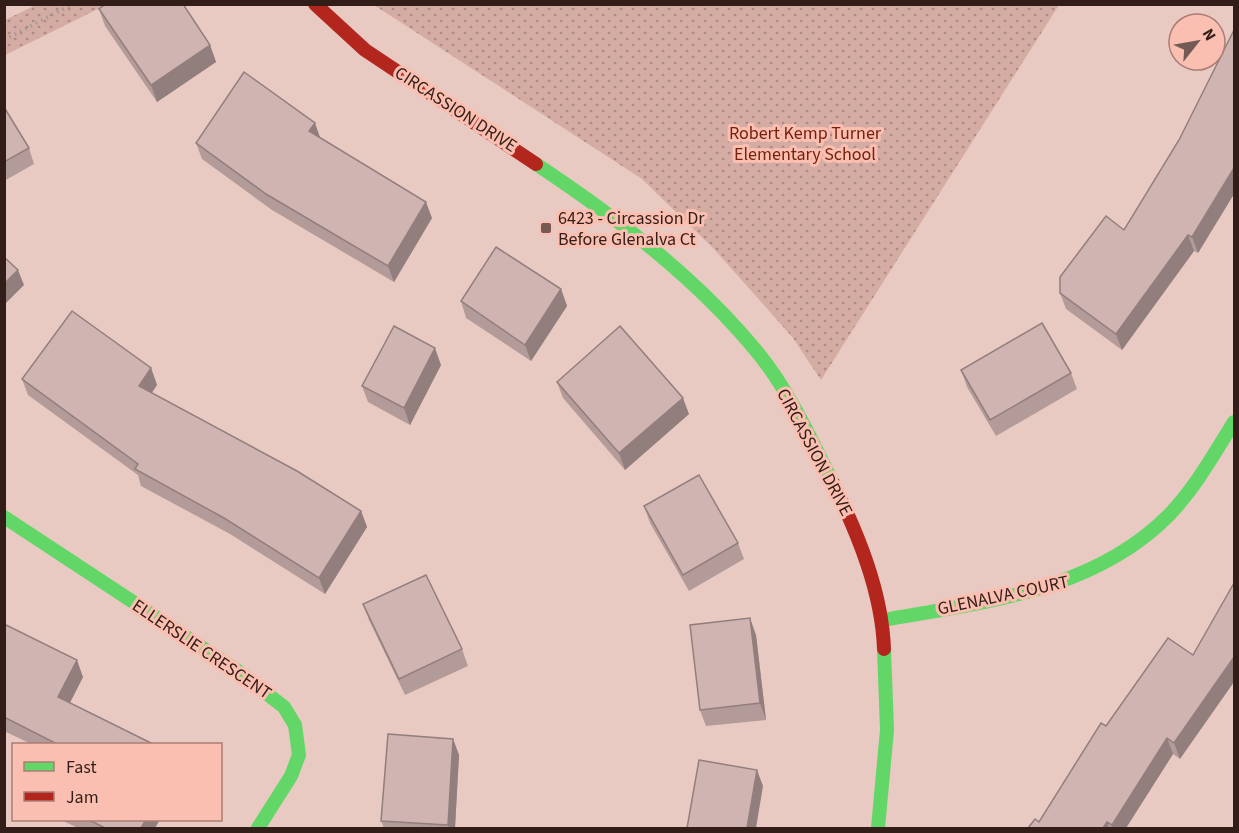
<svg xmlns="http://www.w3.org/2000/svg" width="1239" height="833" font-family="'Source Sans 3',sans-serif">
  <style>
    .park { fill: url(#park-dots) }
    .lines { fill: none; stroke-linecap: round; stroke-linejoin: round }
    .path { stroke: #a49996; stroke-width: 4; stroke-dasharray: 1.5 4.5; stroke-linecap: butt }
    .fast { stroke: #63d668; stroke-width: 14 }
    .jam { stroke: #b3261e; stroke-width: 14 }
    .wall { fill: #b39b99 }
    .shaded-wall { fill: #927e7d }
    .building { fill: #d0b4b2; stroke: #927e7d; stroke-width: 1.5 }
    .poi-dot { fill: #735a54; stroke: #fabfb1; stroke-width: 2 }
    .labels { text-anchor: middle; stroke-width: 6; stroke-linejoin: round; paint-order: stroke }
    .street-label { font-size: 18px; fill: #331d18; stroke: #fabfb1 }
    .park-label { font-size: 18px; fill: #77210d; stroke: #fabfb1 }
    .poi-label { font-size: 18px; fill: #331d18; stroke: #fabfb1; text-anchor: start }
  </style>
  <defs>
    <pattern id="park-dots" width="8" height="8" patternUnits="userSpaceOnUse" patternTransform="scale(1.5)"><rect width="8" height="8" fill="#d4aca3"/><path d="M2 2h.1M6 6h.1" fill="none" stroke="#ad8b84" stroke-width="1.8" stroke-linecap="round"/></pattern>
  </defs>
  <rect width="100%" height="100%" fill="#e9cac2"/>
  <!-- park -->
  <path class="park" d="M36,5H106L5,55V20Z
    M374,5H1059L821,380L793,338L714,249L642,179Z"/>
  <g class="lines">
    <!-- path -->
    <path class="path" d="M4,40L73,4"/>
    <!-- fast -->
    <path class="fast" d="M536,164C617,218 696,277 758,353C789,391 811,439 833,483
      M4,517L238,671L284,707L295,725L299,755L291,776L258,828
      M883,620C983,602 1093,592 1169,515C1195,488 1214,454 1234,422
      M878,828L887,730L884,649"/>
    <!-- jam -->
    <path class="jam" d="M315,4L365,50L536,164
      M833,483C858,534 882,592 884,649"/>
  </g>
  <!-- wall -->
  <path class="wall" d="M99,9L210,45L216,62L157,102L105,26Z
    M1234,30V194L1198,253L1194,251L1122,350L1066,309L1060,293L1124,230L1179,140Z
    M4,107L29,148L34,164L4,181Z
    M320,138L432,218L394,282L272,210L202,159L196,143Z
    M561,289L567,306L531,361L466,318L461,301Z
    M441,365L410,425L368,402L362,386Z
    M151,368L157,385L151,393L361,511L367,527L325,594L230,534L141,486L138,475L28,395L22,379Z
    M961,370L1071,373L1077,389L996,436L967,387Z
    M557,382L689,414L625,470L563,398Z
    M644,506L738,543L744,559L689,591L650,523Z
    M363,604L462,649L468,666L405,695L369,620Z
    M4,624L83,677L70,703L153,744H31L4,731Z
    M756,635L766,720L706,726L700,710Z
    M1193,655L1180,759L1173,754L1126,828H1028L1039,822L1106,726Z
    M453,739L459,755L455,828H384L381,821Z
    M59,819H160L155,828H78Z"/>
  <!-- shaded-wall -->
  <path class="shaded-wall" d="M210,45L216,62L157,102L151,85Z
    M315,123L321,140L309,131Z
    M1234,168V194L1198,253L1192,237Z
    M426,202L432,218L394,282L388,266Z
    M1188,235L1194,251L1122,350L1116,334Z
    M18,270L24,285L4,305V284Z
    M561,289L567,306L531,361L525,345Z
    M435,348L441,365L410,425L404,408Z
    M151,368L157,385L145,403L139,386Z
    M683,398L689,414L625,470L619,453Z
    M361,511L367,527L325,594L319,578Z
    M750,618L756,635L766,720L760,703Z
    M1234,657V682L1180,759L1174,743Z
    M77,660L83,677L64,714L58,697Z
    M1167,738L1173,754L1126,828H1113L1112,825Z
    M453,739L459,755L455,828H449L448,825Z
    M757,770L763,786L756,828H747Z
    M146,819H160L155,828H141Z
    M1107,822L1109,828H1103Z"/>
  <!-- building -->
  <path class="building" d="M106,4H183L210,45L151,85L99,9Z
    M1234,30V168L1192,237L1188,235L1116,334L1060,293V277L1106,216L1124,230L1179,140Z
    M244,72L315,123L309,131L426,202L388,266L266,194L196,143Z
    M4,107L29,148L4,162Z
    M496,247L561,289L525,345L461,301Z
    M4,257L18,270L4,284Z
    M72,311L151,368L139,386L297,471L361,511L319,578L224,518L135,469L138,464L22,379Z
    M1042,323L1071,373L990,420L961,370Z
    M394,326L435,348L404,408L362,386Z
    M620,326L683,398L619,453L557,382Z
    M699,475L738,543L683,575L644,506Z
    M426,575L462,649L399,679L363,604Z
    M1234,583V657L1174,743L1167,738L1112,825L1107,822L1103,828H1028L1035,819L1039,822L1101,723L1106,726L1168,638L1193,655Z
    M750,618L760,703L700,710L690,625Z
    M4,624L77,660L58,697L153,744H57L4,717Z
    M388,734L453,739L448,825L381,821Z
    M699,760L757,770L747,828H687Z
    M87,819H146L141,828H105Z"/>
  <!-- markers -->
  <rect class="poi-dot" x="540" y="222" width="12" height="12" rx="3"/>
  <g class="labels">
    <!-- street labels -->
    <g class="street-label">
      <text transform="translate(456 109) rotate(33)" y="6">CIRCASSION DRIVE</text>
      <text transform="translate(815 452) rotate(62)" y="6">CIRCASSION DRIVE</text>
      <text transform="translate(1003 595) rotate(-12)" y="6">GLENALVA COURT</text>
      <text transform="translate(202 649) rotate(34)" y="6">ELLERSLIE CRESCENT</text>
    </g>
    <!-- park labels -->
    <g class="park-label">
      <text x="805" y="139">Robert Kemp Turner<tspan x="805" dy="21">Elementary School</tspan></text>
    </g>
    <!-- poi labels -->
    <g class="poi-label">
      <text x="558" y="224">6423 - Circassion Dr<tspan x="558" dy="21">Before Glenalva Ct</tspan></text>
    </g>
  </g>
  <!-- border -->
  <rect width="1239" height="833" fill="none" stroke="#331d18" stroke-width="12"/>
  <!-- legend -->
  <rect x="12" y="743" width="210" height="78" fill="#fabfb1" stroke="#aa7e74" stroke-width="1.5"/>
  <rect x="24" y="762" width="30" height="9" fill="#63d668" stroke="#aa7e74" stroke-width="1.5"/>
  <text x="66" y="773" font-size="18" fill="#331d18">Fast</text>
  <rect x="24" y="792" width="30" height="9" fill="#b3261e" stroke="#aa7e74" stroke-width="1.5"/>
  <text x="66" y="803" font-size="18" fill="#331d18">Jam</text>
  <!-- north arrow -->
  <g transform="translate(1197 42) rotate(59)"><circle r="28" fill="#fabfb1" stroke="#aa7e74" stroke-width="1.5"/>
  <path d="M0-4.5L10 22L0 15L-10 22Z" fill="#735a54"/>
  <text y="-9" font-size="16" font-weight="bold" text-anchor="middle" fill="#331d18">N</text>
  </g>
</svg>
